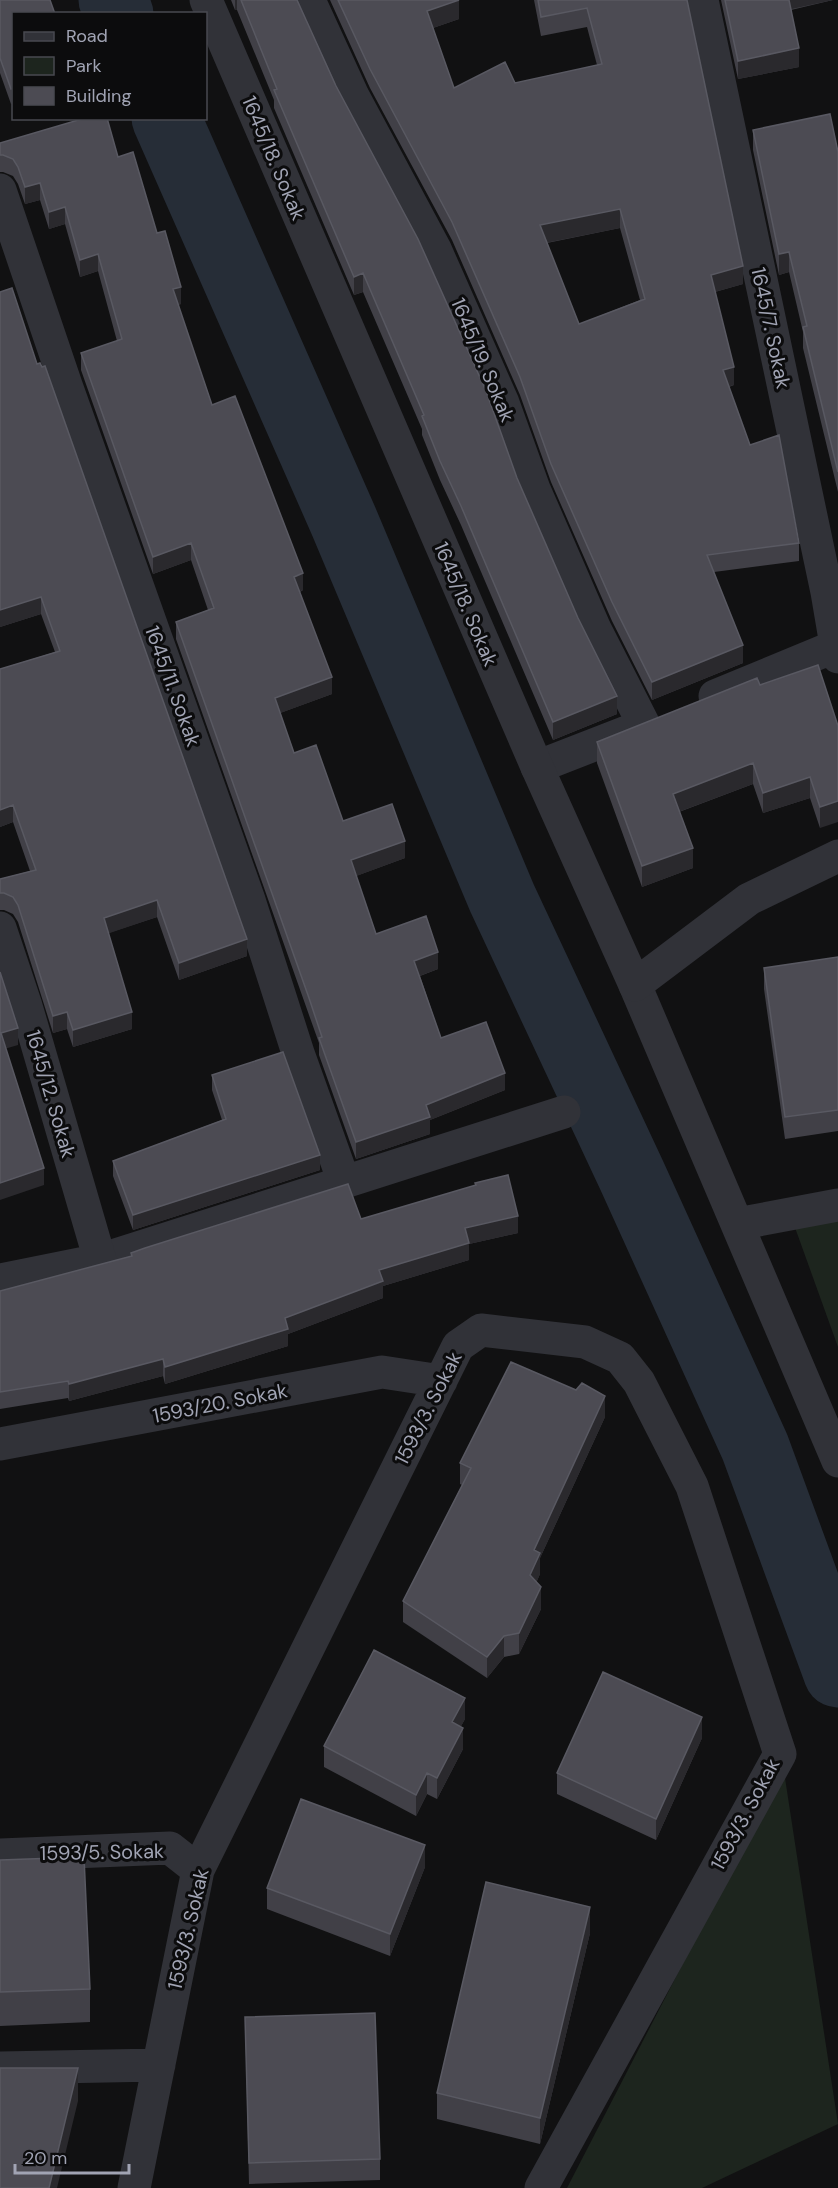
<svg xmlns="http://www.w3.org/2000/svg" width="838" height="2188" font-family="'DM Sans',sans-serif">
  <style>
    .green { fill: #1d251e }
    .lines { fill: none; stroke-linecap: round; stroke-linejoin: round }
    .river { stroke: #262d37; stroke-width: 69 }
    .minor { stroke: #313238; stroke-width: 33 }
    .tertiary { stroke: #313238; stroke-width: 33 }
    .wall { fill: #414047; fill-rule: evenodd }
    .shaded-wall { fill: #2a292d }
    .building { fill: #4c4b53; stroke: #595962; stroke-width: 1.5; fill-rule: evenodd }
    .labels { text-anchor: middle; stroke-width: 6; stroke-linejoin: round; paint-order: stroke }
    .street-label { font-size: 20px; fill: #a1a4b4; stroke: #0c0c0d }
  </style>
  <rect width="100%" height="100%" fill="#111112"/>
  <!-- green -->
  <path class="green" d="M838,1214V1347L793,1222Z
    M785,1778L838,2124L702,2188H567L772,1791Z"/>
  <g class="lines">
    <!-- river -->
    <path class="river" d="M113,0L119,14
      M166,118L344,522L502,898L632,1176L755,1447L838,1673"/>
    <!-- minor -->
    <path class="minor" d="M309,0L353,96L435,249L503,403L534,489L595,629L644,725
      M702,0L827,592L838,657
      M0,190L66,385L249,900L298,1053L344,1182
      M715,696L836,646
      M537,767L640,727
      M635,985L838,1461
      M737,1224L838,1205
      M100,1260L564,1112
      M0,1444L382,1372L441,1381
      M0,1855L170,1848L198,1870
      M0,2068L159,2065
      M134,2188L198,1870L458,1346L481,1330L585,1342L620,1358L639,1382L692,1486L780,1754L541,2188"/>
    <!-- tertiary -->
    <path class="tertiary" d="M206,0L537,767L635,985L749,899L838,856
      M0,928L26,1006L100,1260L0,1280"/>
  </g>
  <!-- wall -->
  <path class="wall" d="M0,0L55,14L11,104L0,73Z
    M231,0H297L517,478L617,714L553,740L461,525L440,480L422,435V429L363,292L354,295L274,108V100L237,10H235Z
    M330,0H459V19L433,28L454,88L515,83L597,65L587,27L541,36L534,0H687L743,284L715,292L734,385L729,387L750,445L799,543V561L714,572L743,663L652,700L612,621L551,482L520,395L452,240L370,88ZM620,228L640,300L579,324L547,243Z
    M721,0H833L791,10L799,67L738,79Z
    M753,130L838,152V492L803,348V332L789,272L779,275L753,150Z
    M0,143L118,157L157,233L181,304L178,305L212,405L303,590L300,592L332,694L280,713L294,753L343,821L405,858L356,876L376,934L438,969L420,976L441,1038L505,1090L430,1120V1134L356,1159L319,1055V1043L309,1015L176,639V622L208,610L191,560L153,574L81,370V353L117,341L98,271L80,277L65,224L49,229L40,200L25,204L18,184L13,176L3,172H0Z
    M0,292L37,364L247,956L179,980L157,917L108,933L132,1029L73,1047L67,1029L53,1033L18,922L13,914L4,910H0V879L30,871L13,822L0,827V669L55,652L41,614L0,627Z
    M760,685L838,726L820,828L810,798L763,813L753,784L679,812L693,868L642,887L597,763V742Z
    M838,957V1131L785,1139L764,989V968Z
    M212,1075L320,1170L133,1230L113,1176V1161L222,1120L212,1090Z
    M361,1219L518,1233L469,1244V1260L383,1286V1298L288,1334V1346L165,1384L163,1376L69,1401L68,1398L0,1409V1291L131,1256V1253Z
    M605,1417L540,1558V1574L536,1583L541,1609L519,1654L504,1657L487,1678L403,1622V1601L462,1485L460,1484V1463Z
    M465,1719L461,1726L463,1749L437,1799L427,1794L416,1816L324,1767V1746Z
    M702,1738L656,1840L557,1794V1773Z
    M0,1860L90,1989V2022L0,2026Z
    M425,1867L390,1956L267,1909V1888Z
    M590,1933L540,2144L437,2119V2093Z
    M245,2017L380,2159V2180L249,2184Z"/>
  <!-- shaded-wall -->
  <path class="shaded-wall" d="M235,0H237V10H235Z
    M459,0V19L427,30V11Z
    M787,0H833L787,10Z
    M799,48V67L738,79V61Z
    M14,88V103L11,104V89Z
    M40,183V200L25,204V187Z
    M65,207V224L49,229V212Z
    M620,209V228L540,244V225Z
    M789,252V272L779,275V254Z
    M98,254V271L80,277V260Z
    M743,266V284L711,293V275Z
    M363,273V292L354,295V277Z
    M181,287V304L173,306V289Z
    M734,367V385L723,388V370Z
    M191,543V560L153,574V557Z
    M303,573V590L294,594V577Z
    M41,597V614L0,627V610Z
    M743,645V663L652,700V682Z
    M332,677V694L275,715V698Z
    M617,696V714L553,740V722Z
    M753,763V784L673,814V794Z
    M810,777V798L763,813V793Z
    M838,801V822L820,828V807Z
    M13,805V822L0,827V810Z
    M405,841V858L351,878V860Z
    M693,848V868L642,887V866Z
    M157,900V917L104,935V918Z
    M247,939V956L179,980V963Z
    M438,952V969L414,978V961Z
    M67,1012V1029L53,1033V1016Z
    M132,1012V1029L73,1047V1030Z
    M18,1028V1045L1,1050V1033Z
    M505,1073V1090L430,1120V1134L356,1159V1142L426,1105Z
    M320,1155V1170L133,1230V1215Z
    M44,1168V1185L0,1200V1183Z
    M518,1216V1233L469,1244V1260L383,1286V1298L288,1334V1346L165,1384V1367L285,1318L379,1270L465,1228Z
    M163,1359V1376L69,1401V1384Z
    M605,1396V1417L540,1558V1574L530,1597V1575L534,1550Z
    M541,1587V1609L519,1654V1633Z
    M504,1636V1657L487,1678V1657Z
    M465,1698V1719L452,1743V1722Z
    M702,1717V1738L656,1840V1819Z
    M463,1728V1749L437,1799V1778Z
    M427,1773V1794L416,1816V1795Z
    M425,1845V1867L390,1956V1934Z
    M590,1907V1933L540,2144V2118Z
    M78,2068V2101L57,2188H49Z"/>
  <!-- building -->
  <path class="building" d="M0,0H50L55,14H14V88L11,89L0,58Z
    M241,0H297L336,86L418,239L486,391L517,478L578,618L617,696L553,722L461,506L440,461L422,416L424,415L363,273L354,277L274,90L277,89Z
    M338,0H459L427,11L454,88L505,62L515,83L602,64L587,8L541,17L538,0H687L743,266L711,275L734,367L723,370L750,445L779,435L799,543L707,555L743,645L652,682L612,602L551,464L520,377L452,222L370,69ZM620,209L645,299L579,324L540,225Z
    M725,0H789L799,48L738,61Z
    M830,114L838,152V472L803,327L807,326L789,252L779,254L753,130Z
    M85,118H107L118,157L133,152L157,233L165,231L181,287L173,289L212,405L235,396L303,573L294,577L332,677L275,698L294,753L316,745L343,821L392,804L405,841L351,860L376,934L426,916L438,952L414,961L441,1038L486,1022L505,1073L426,1105L430,1117L356,1142L319,1038L322,1037L309,998L176,622L214,608L191,543L153,557L81,353L122,339L98,254L80,260L65,207L49,212L40,183L25,187L18,167L13,159L3,155H0V143Z
    M12,288L37,364L40,363L42,367L45,366L247,939L179,963L157,900L104,918L132,1012L73,1030L67,1012L53,1016L18,905L13,897L4,893H0V879L36,870L13,805L0,810V669L60,651L41,597L0,610V292Z
    M818,665L838,726V801L820,807L810,777L763,793L753,763L673,794L693,848L642,866L597,742L757,678L760,685Z
    M838,957V1110L785,1117L764,968Z
    M0,972L18,1028L1,1033L44,1168L0,1183Z
    M283,1052L320,1155L133,1215L113,1161L226,1119L212,1075Z
    M508,1175L518,1216L465,1228L469,1243L379,1270L383,1281L285,1318L288,1329L165,1367L163,1359L69,1384L68,1381L0,1392V1291L132,1256L131,1253L145,1248L348,1184L361,1219L476,1185L475,1183Z
    M511,1362L576,1390L582,1383L605,1396L534,1550L540,1553L530,1575L541,1587L519,1633L504,1636L487,1657L403,1601L471,1468L460,1463Z
    M374,1650L465,1698L452,1722L463,1728L437,1778L427,1773L416,1795L324,1746Z
    M603,1672L702,1717L656,1819L557,1773Z
    M301,1799L425,1845L390,1934L267,1888Z
    M84,1857L90,1989L0,1992V1860Z
    M486,1882L590,1907L540,2118L437,2093Z
    M375,2013L380,2159L249,2163L245,2017Z
    M0,2068H78L49,2188H0Z"/>
  <g class="labels">
    <!-- street labels -->
    <g class="street-label">
      <text transform="translate(274 158) rotate(67)" y="7">1645/18. Sokak</text>
      <text transform="translate(771 328) rotate(78)" y="7">1645/7. Sokak</text>
      <text transform="translate(483 360) rotate(67)" y="7">1645/19. Sokak</text>
      <text transform="translate(466 604) rotate(67)" y="7">1645/18. Sokak</text>
      <text transform="translate(173 686) rotate(70)" y="7">1645/11. Sokak</text>
      <text transform="translate(51 1094) rotate(74)" y="7">1645/12. Sokak</text>
      <text transform="translate(220 1403) rotate(-11)" y="7">1593/20. Sokak</text>
      <text transform="translate(428 1408) rotate(-63)" y="7">1593/3. Sokak</text>
      <text transform="translate(745 1814) rotate(-62)" y="7">1593/3. Sokak</text>
      <text transform="translate(102 1852) rotate(-1)" y="7">1593/5. Sokak</text>
      <text transform="translate(188 1929) rotate(-77)" y="7">1593/3. Sokak</text>
    </g>
  </g>
  <!-- legend -->
  <rect x="12" y="12" width="195" height="108" fill="#0c0c0d" stroke="#484950" stroke-width="1.5"/>
  <rect x="24" y="32" width="30" height="9" fill="#313238" stroke="#484950" stroke-width="1.5"/>
  <text x="66" y="42" font-size="18" fill="#a1a4b4">Road</text>
  <rect x="24" y="57" width="30" height="18" fill="#1d251e" stroke="#484950" stroke-width="1.5"/>
  <text x="66" y="72" font-size="18" fill="#a1a4b4">Park</text>
  <rect x="24" y="87" width="30" height="18" fill="#4c4b53" stroke="#484950" stroke-width="1.5"/>
  <text x="66" y="102" font-size="18" fill="#a1a4b4">Building</text>
  <!-- scale -->
  <path d="M15 2164v9h114v-9" fill="none" stroke="#a1a4b4" stroke-width="3"/>
  <text x="24" y="2164" font-size="18" fill="#a1a4b4" stroke="#0c0c0d" stroke-width="4.5" paint-order="stroke">20 m</text>
</svg>
